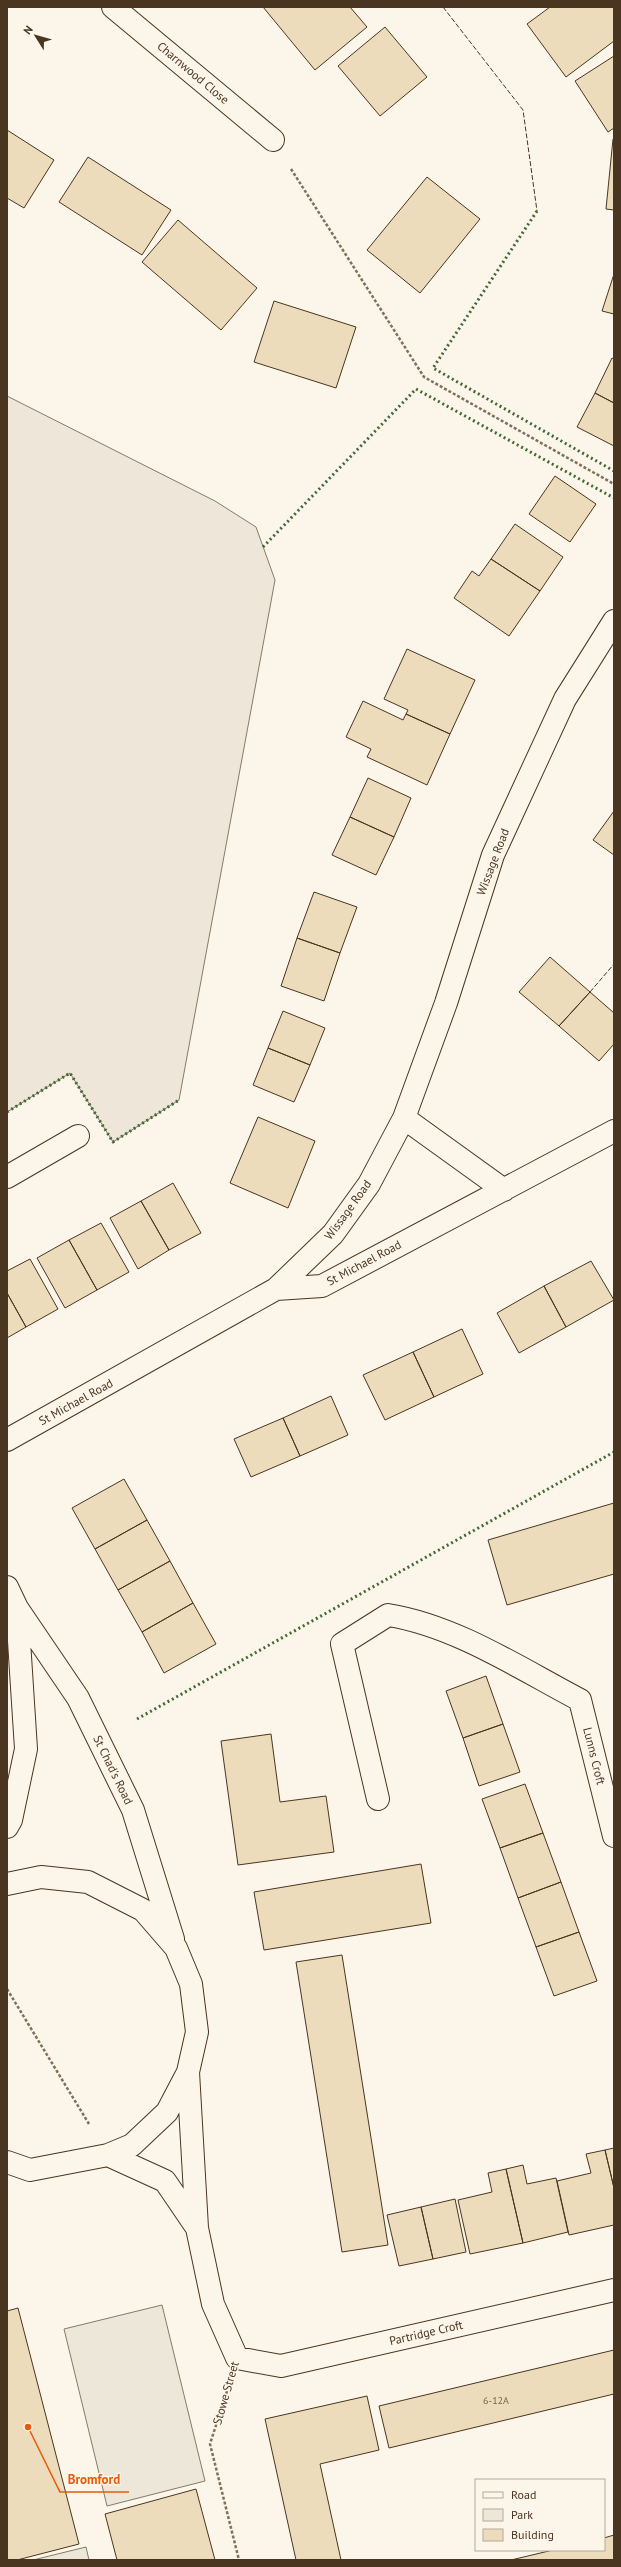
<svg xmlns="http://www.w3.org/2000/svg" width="621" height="2567" font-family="'PT Sans',sans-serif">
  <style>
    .green { fill: #ede6d9; stroke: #887966 }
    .parking { fill: #ede7d9; stroke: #887966 }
    .building { fill: #ecdcbc; stroke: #4a3520 }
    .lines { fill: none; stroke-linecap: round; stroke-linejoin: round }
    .minor-casing { stroke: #4a3520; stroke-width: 24 }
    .path { stroke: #7f6f5c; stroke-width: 2.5; stroke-dasharray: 3 2; stroke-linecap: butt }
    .minor { stroke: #fbf6e9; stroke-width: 22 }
    .hedge { stroke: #436837; stroke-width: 3; stroke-dasharray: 2 3; stroke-linecap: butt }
    .fence { stroke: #4a3520; stroke-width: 1; stroke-dasharray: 5 2; stroke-linecap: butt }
    .labels { text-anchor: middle; stroke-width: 3; stroke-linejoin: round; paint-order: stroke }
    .number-label { font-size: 10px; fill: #725f47 }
    .street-label { font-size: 12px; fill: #4a3520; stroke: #fbf6e9 }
    .leader { fill: none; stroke: #e8590c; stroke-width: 1.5 }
    .callout-dot { fill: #e8590c; stroke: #fbf6e9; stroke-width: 1.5 }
    .callout-label { font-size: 13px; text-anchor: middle; font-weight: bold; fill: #e8590c; stroke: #fbf6e9; stroke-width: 3; stroke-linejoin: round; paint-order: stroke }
  </style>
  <rect width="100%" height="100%" fill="#fbf6e9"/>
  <!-- green -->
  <path class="green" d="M7,396L215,501L256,527L275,580L179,1100L113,1142L70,1073L7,1112Z"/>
  <!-- parking -->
  <path class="parking" d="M162,2305L205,2481L107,2506L64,2329Z
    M86,2547L89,2560H33Z"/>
  <!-- building -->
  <path class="building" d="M263,7H350L367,27L315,70Z
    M550,7H614V41L566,77L527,24Z
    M385,27L427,77L380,116L338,66Z
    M614,56V128L608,132L575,81Z
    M7,130L54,160L24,208L7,198Z
    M613,139L614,140V210L606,209Z
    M88,157L171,210L142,255L59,202Z
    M427,177L480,219L420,293L367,250Z
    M178,220L257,288L221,330L142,262Z
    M614,274V314L602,311Z
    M274,301L356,327L336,388L254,362Z
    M612,358L614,359V403L595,393Z
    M595,393L614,403V446L577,427Z
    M555,476L596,504L570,542L529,514Z
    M515,524L563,557L540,591L491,559Z
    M491,559L540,591L509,636L454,598L472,571L479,576Z
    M407,649L475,680L450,734L406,714L408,710L384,699Z
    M363,701L403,720L406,714L450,734L427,785L367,757L371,749L346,737Z
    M368,778L411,798L394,837L350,817Z
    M614,811V855L593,840Z
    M350,817L394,837L376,875L332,855Z
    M314,892L357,907L340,953L297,938Z
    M297,938L340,953L324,1001L281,986Z
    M550,957L590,992L559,1026L519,992Z
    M590,992L614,1013V1044L599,1061L559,1026Z
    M283,1011L325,1028L310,1065L268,1048Z
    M268,1048L310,1065L294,1102L253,1085Z
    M258,1117L315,1141L288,1208L230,1183Z
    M173,1183L201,1233L169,1250L141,1201Z
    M141,1201L169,1250L138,1269L110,1218Z
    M101,1223L129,1272L97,1290L69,1240Z
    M69,1240L97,1290L65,1308L37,1258Z
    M30,1259L58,1309L26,1327L7,1293V1271Z
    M591,1261L614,1300L566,1327L544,1286Z
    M544,1286L566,1327L519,1353L497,1313Z
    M7,1293L26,1327L7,1338Z
    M462,1329L483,1374L434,1397L413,1352Z
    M413,1352L434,1397L385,1420L363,1375Z
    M331,1396L348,1435L300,1456L283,1418Z
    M283,1418L300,1456L251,1477L234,1439Z
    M124,1479L147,1520L95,1549L72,1508Z
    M614,1503V1574L507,1605L488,1540Z
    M147,1520L170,1561L118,1590L95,1549Z
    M170,1561L193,1603L142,1632L118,1590Z
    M193,1603L216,1644L164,1673L142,1632Z
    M486,1676L503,1724L463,1738L446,1691Z
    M503,1724L520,1772L479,1786L463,1738Z
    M271,1734L280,1802L326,1796L334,1852L238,1865L221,1741Z
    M525,1784L543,1833L500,1848L482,1799Z
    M543,1833L561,1882L518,1898L500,1848Z
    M421,1864L431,1923L264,1950L254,1892Z
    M561,1882L579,1932L536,1947L518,1898Z
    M579,1932L597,1981L554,1996L536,1947Z
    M342,1955L388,2245L342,2252L296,1962Z
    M614,2148V2188L605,2150Z
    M605,2150L614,2188V2225L569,2235L557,2181L591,2173L586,2154Z
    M523,2165L527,2184L556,2178L568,2232L523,2243L506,2169Z
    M506,2169L523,2243L470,2254L458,2200L492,2192L488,2173Z
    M455,2199L466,2252L433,2259L421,2207Z
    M421,2207L433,2259L399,2266L387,2215Z
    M18,2308L79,2544L17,2560H7V2311Z
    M614,2350V2394L389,2448L379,2406Z
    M367,2396L379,2450L320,2464L341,2560H296L265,2419Z
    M196,2489L215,2560H117L105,2514Z
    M614,2535V2560H511L553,2550H604V2538Z"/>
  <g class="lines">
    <!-- minor casing -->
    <g class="minor-casing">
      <path id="minor" d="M113,7L273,140
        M404,1118L504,1190
        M7,1177L78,1136
        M276,1289L333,1234L369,1184L404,1118L446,1003L493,855L565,699L614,621
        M7,1440L276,1289L322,1286L614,1131
        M7,1587L17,1608L78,1698L133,1810L173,1939
        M378,1799L342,1644L388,1615C456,1626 519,1668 580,1700L614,1836
        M7,1827L11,1820L26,1749L17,1610
        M7,1884L41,1877L88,1882L143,1910L176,1948L191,1984L197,2032L188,2072L167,2112L132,2145L108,2155L30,2170L7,2162
        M188,2072L197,2228L213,2304L237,2358L281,2366L614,2290
        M108,2155L165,2181L197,2228"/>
    </g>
    <!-- path -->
    <path class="path" d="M291,169L424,377L614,484
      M7,1989L89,2124
      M227,2391L210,2444L239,2560"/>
    <!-- minor -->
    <use href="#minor" class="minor"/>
    <!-- hedge -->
    <path class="hedge" d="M537,211L433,368L614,471
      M263,547L416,389L614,498
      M7,1112L70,1073L113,1142L179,1100
      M137,1719L614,1452"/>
    <!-- fence -->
    <path class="fence" d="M443,7L523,110L537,211
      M590,992L614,964"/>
  </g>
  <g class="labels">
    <!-- number labels -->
    <g class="number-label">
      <text x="496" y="2404">6-12A</text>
    </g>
    <!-- street labels -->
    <g class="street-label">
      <text transform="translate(193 73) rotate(40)" y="4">Charnwood Close</text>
      <text transform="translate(493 862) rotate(-69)" y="4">Wissage Road</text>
      <text transform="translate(348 1210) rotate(-54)" y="4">Wissage Road</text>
      <text transform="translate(364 1263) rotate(-28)" y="4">St Michael Road</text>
      <text transform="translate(76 1402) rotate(-29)" y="4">St Michael Road</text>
      <text transform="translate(594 1756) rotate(76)" y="4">Lunns Croft</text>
      <text transform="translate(113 1770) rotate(64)" y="4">St Chad's Road</text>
      <text transform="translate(426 2333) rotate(-13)" y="4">Partridge Croft</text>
      <text transform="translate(226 2393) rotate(-74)" y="4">Stowe Street</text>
    </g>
  </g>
  <!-- callouts -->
  <path class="leader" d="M28 2427L60 2492H129"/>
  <circle class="callout-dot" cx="28" cy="2427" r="4"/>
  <g class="callout-label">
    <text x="94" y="2484">Bromford</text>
  </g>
  <!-- border -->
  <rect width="621" height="2567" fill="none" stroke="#4a3520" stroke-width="16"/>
  <!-- legend -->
  <rect x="475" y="2479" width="130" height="72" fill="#fbf6e9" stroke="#b4a999"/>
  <rect x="483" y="2492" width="20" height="6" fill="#fbf6e9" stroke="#b4a999"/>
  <text x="511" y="2499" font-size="12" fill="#4a3520">Road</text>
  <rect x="483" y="2509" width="20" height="12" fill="#ede6d9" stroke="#b4a999"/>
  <text x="511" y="2519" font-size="12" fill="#4a3520">Park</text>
  <rect x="483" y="2529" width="20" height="12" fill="#ecdcbc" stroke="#b4a999"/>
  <text x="511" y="2539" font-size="12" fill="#4a3520">Building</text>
  <!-- north arrow -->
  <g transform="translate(36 36) rotate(307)" stroke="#fbf6e9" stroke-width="3" paint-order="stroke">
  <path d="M0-3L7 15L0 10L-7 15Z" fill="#4a3520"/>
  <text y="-6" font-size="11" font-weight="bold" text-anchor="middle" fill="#4a3520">N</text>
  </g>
</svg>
